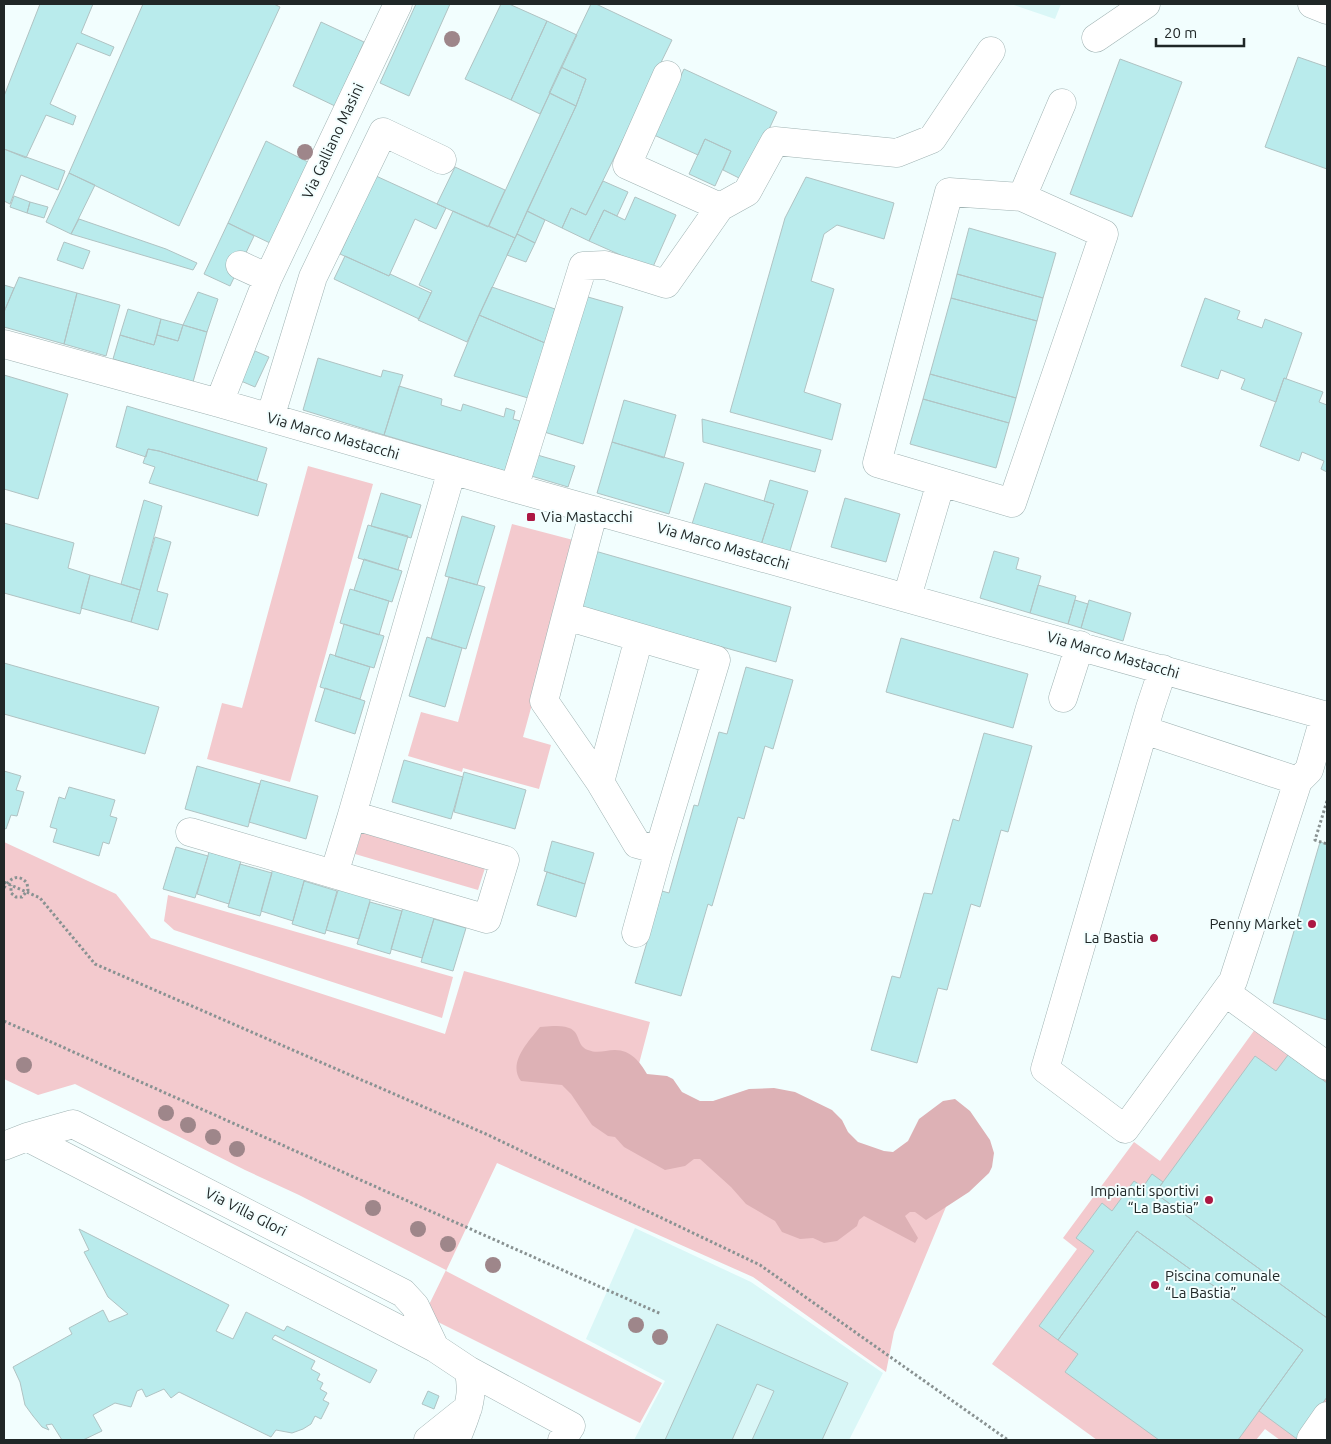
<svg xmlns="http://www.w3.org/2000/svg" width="1331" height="1444" font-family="Ubuntu,sans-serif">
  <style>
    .built { fill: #daf7f7 }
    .green { fill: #f3cace }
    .forest { fill: #ddb1b5 }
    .building { fill: #b9ebec; stroke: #b0c3c3 }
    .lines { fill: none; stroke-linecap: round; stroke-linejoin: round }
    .minor-casing { stroke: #a0b3b3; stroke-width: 29 }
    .path { stroke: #899292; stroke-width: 3; stroke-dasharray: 2.5 2.5; stroke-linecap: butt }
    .minor { stroke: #fff; stroke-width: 28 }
    .path-bridge { stroke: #899292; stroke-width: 3; stroke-dasharray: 2.5 2.5; stroke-linecap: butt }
    .tree { fill: #9e868a }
    .poi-dot { fill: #ac1743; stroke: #f2fefe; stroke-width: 2 }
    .labels { text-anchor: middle; stroke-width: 4; stroke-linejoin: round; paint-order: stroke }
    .street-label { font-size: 15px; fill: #202727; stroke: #f2fefe }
    .poi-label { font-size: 15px; fill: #202727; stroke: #f2fefe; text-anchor: end }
  </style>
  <rect width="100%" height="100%" fill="#f2fefe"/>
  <!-- built -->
  <path class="built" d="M1011,4H1061L1055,19Z
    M635,1228L751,1282L883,1373L849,1440H634L665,1381L586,1339Z"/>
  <!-- green -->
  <path class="green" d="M308,466L373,484L290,782L207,759L222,703L242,708Z
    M512,524L577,541L523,737L551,745L539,789L463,768L462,772L408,756L421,712L458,722Z
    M362,831L485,868L478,890L355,854Z
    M4,842L116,894L151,938L445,1034L464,971L650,1022L631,1094L948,1202L894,1332L886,1372L753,1277L497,1163L446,1271L662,1383L640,1423L424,1315L446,1270L299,1195L245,1170L75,1084L38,1095L4,1079Z
    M168,895L453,977L442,1018L174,930L164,921Z
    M1266,1014L1327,1059V1405L1301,1440H1280L1265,1429L1256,1440H1097L992,1364L1077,1249L1063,1238L1134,1142L1160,1161Z"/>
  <!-- forest -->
  <path class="forest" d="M553,1026C558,1026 564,1026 569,1028C581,1032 576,1046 588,1050C598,1054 605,1050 615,1050C631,1050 640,1062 647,1074L667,1076L673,1079L682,1092L700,1101H713L749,1089L774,1088L795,1092L832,1110L842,1120L848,1132L858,1142L884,1151L893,1152L908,1141L919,1119L943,1101L955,1099L970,1111L990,1140L994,1153L992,1167L989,1173L969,1192L926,1220L915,1212H910L905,1216L918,1238L915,1243L864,1216L859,1220L857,1226L837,1241L824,1243L813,1238L800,1239L782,1232L775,1221L746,1204L731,1187L700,1159H694L685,1166L665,1170L624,1147L615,1137L608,1136L592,1125L571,1094L562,1085L521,1081C507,1063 529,1041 540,1027Z"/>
  <!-- building -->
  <path class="building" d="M40,4H93L81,33L114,47L110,56L77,43L50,104L76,116L73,125L46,115L26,158L4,149V96Z
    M143,4H274L280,7L179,226L69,173Z
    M416,4H450L409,96L380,83Z
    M501,4H509L547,21L511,100L465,79Z
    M591,4H596L672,40L586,215L571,208L562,228L527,211L576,106L586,79L561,67Z
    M547,21L577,35L540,114L511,100Z
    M321,22L364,42L335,106L293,86Z
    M1298,57L1327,67V169L1265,147Z
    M1120,59L1182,82L1132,217L1070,194Z
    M561,67L586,79L576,106L549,93Z
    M684,69L777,112L745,181L723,170L731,151L705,139L698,155L654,135Z
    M550,93L576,106L515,238L489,226Z
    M705,139L731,151L715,186L689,174Z
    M266,141L308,162L270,243L228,223Z
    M4,149L65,171L58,190L21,175L10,204L4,201Z
    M455,167L505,190L488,227L437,204Z
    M69,173L95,185L71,234L46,222Z
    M376,176L446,208L436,229L415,219L389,276L340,254Z
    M806,177L894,203L884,239L837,225L824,234L811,281L834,289L804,392L841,404L832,440L730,412L785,218Z
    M603,181L628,192L617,216L604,210L589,241L562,228L571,208L586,215Z
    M14,196L30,202L27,213L10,207Z
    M635,197L676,215L652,269L589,241L604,210L625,220Z
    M30,202L48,207L44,218L27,213Z
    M453,211L515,238L467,342L418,320L432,291L419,285Z
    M527,211L545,220L535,243L517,234Z
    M79,219L166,249L197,263L193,270L71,234Z
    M228,223L254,236L230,286L204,274Z
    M969,228L1056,253L1043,298L957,274Z
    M517,234L535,243L526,262L507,255Z
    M64,242L90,251L83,269L57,260Z
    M345,256L389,276L390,274L431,293L419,319L334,279Z
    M957,274L1043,298L1037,321L951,298Z
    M19,277L77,293L64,344L4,327V312Z
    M4,285L14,288L4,312Z
    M492,287L555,309L545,343L479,315Z
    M198,292L218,299L207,332L183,325Z
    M77,293L120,305L106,356L64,344Z
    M581,295L623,307L583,444L541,431Z
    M951,298L1037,321L1016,398L930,374Z
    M1205,298L1240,311L1237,319L1262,328L1265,319L1302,333L1286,379L1284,378L1276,402L1241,389L1245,379L1221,370L1218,379L1181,366Z
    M128,309L161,319L154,345L120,335Z
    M479,315L545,343L528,398L454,376Z
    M161,319L183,325L178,341L157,335Z
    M183,325L207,332L193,382L113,359L120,335L154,345L157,335L178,341Z
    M255,351L269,357L255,387L241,381Z
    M318,358L381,377L383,370L403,375L384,435L303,410Z
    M930,374L1016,398L1009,423L923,399Z
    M4,375L68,394L38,499L4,489Z
    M1284,378L1323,392L1319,402L1327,405V472L1321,469L1324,461L1302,452L1299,461L1260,446Z
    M399,386L442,399L441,405L461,411L463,404L504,417L506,408L515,411L513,419L520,421L505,471L384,435Z
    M923,399L1009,423L996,468L910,444Z
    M624,400L676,415L664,458L612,442Z
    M127,406L267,448L257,481L159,451L148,449L146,457L116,447Z
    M702,419L821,450L815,472L703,442Z
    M612,442L684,463L669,514L597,493Z
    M148,449L159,451L267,484L258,516L149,483L155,467L143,463Z
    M534,454L575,466L568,487L528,475Z
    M770,480L808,491L789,554L761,545L774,504L764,501Z
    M705,483L774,504L761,545L692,524Z
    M381,493L421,505L411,538L371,526Z
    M845,498L900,514L886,562L831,547Z
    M144,500L162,506L140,590L121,584Z
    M462,516L495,526L477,585L445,576Z
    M4,523L74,543L68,568L90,575L80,614L4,593Z
    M368,525L408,536L398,570L358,558Z
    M155,537L171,542L157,591L168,594L158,630L131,622Z
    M595,551L791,607L776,662L579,607Z
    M994,551L1019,558L1016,569L1041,576L1030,613L980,598Z
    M364,559L402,571L392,602L354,590Z
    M90,575L140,590L131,622L81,608Z
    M449,577L485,587L466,649L431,639Z
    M1038,585L1076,596L1068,624L1030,613Z
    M350,589L389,601L379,635L340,623Z
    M1075,600L1088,604L1081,628L1068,624Z
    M1089,600L1131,613L1123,641L1081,628Z
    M344,624L384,636L374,668L335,656Z
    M427,637L462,648L445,707L409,696Z
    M901,638L1028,674L1013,728L886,692Z
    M330,654L370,667L360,699L320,687Z
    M4,663L159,707L145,754L4,714Z
    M746,667L793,680L773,749L765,746L744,819L738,817L712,906L708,904L681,996L635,983L662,891L669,893L694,805L698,806L719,732L727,734Z
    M325,688L365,701L355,734L315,721Z
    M984,733L1032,746L1008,832L1001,830L980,907L971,904L947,990L938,988L917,1063L871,1050L892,976L900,978L924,893L932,894L953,819L959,821Z
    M404,760L463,777L451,819L392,802Z
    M197,766L260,784L248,827L185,809Z
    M4,771L21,776L16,790L24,792L17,816L11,815L6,829L4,828Z
    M464,772L526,790L515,829L454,812Z
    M261,780L318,796L306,839L249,822Z
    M69,787L115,800L110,816L117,818L109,844L103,842L99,856L53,842L57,829L50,827L59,797L65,799Z
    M552,841L594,853L585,884L544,871Z
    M1320,842L1327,844V1020L1273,1003Z
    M176,847L208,856L195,898L163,889Z
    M209,852L241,861L229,904L197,894Z
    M240,864L272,873L260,916L228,907Z
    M273,868L305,878L293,921L261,911Z
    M547,872L585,884L576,917L537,905Z
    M304,881L337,891L325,934L292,924Z
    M339,887L371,897L359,939L326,930Z
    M370,902L402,911L390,954L357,944Z
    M403,907L435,915L422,958L391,949Z
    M434,919L466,928L453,971L421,962Z
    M1288,1055L1327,1083V1318L1155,1193L1255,1056L1276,1071Z
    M1152,1174L1163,1182L1155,1193L1327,1318V1397L1297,1439L1259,1411L1303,1350L1137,1231L1058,1340L1039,1326L1094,1251L1076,1238L1102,1203L1112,1211L1134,1181L1143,1187Z
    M79,1229L229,1305L216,1331L233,1339L246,1312L284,1331L287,1326L377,1370L370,1383L275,1335L272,1339L315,1361L311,1369L320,1374L317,1380L323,1383L320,1389L327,1393L323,1400L329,1403L321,1419L315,1416L311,1424L303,1429L292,1433L276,1430L271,1437L179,1392L171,1398L164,1389L146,1397L142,1389L137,1391L131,1407L115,1403L93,1415L102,1431L83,1440H62L52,1424L46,1425L49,1430L42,1427L33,1416L25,1405L20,1382L13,1367L72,1334L69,1328L103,1310L109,1322L128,1314L108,1297L84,1252L89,1250Z
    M1137,1231L1303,1350L1238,1440H1159L1065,1372L1078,1354L1058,1340Z
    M717,1324L848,1383L822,1440H752L774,1391L757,1384L732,1440H665Z
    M428,1391L439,1396L434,1409L422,1404Z"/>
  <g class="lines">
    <!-- minor casing -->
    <g class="minor-casing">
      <path id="minor" d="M1312,4L1327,10
        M1096,38L1146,4
        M720,207L747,192L775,141L897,153L932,139L991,51
        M240,265L268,278
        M4,344L219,403L514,488L1327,716
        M219,403L268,278L398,4
        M270,418L313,277L383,132L442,160
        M941,482L877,463L949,192L1022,197
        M514,488L583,266L605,265L666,284L720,207L627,165L667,75
        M907,597L941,482L1012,503L1104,234L1022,197L1062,103
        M566,616L544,701L600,782L637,844L659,850L716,660L566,616L594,510
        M1063,698L1080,645
        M1144,730L1298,781L1233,981L1125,1129L1045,1069L1150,708L1163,669
        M1298,781L1309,770L1325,715
        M600,782L639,638
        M190,832L487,919L505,860L352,815L452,470
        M334,874L352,815
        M636,933L659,850
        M1225,992L1327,1066
        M27,1137L435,1348L468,1370C476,1396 465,1416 456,1440
        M4,1146L27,1137L73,1124L403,1293L415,1306L435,1348
        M468,1370L571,1426L562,1440
        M1311,1439L1327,1416
        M428,1440L468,1408"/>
    </g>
    <!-- path -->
    <path class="path" d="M1327,801L1315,840L1327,844
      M4,882L40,898L95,964L486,1134L760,1265L1008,1440
      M4,1021L661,1314"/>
    <!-- minor -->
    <use href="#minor" class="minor"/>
    <!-- path-bridge -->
    <path class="path-bridge" d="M4,888C10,878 18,873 27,883L28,890L22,897H16L11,893V885"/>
  </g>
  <!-- trees -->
  <g class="tree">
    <circle cx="452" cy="39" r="8"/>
    <circle cx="305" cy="152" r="8"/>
    <circle cx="24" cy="1065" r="8"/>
    <circle cx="166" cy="1113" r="8"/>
    <circle cx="188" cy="1125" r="8"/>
    <circle cx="213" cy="1137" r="8"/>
    <circle cx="237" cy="1149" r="8"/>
    <circle cx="373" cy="1208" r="8"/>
    <circle cx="418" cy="1229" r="8"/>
    <circle cx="448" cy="1244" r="8"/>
    <circle cx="493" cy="1265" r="8"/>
    <circle cx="636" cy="1325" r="8"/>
    <circle cx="660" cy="1337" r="8"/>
  </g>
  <!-- markers -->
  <g class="poi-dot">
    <rect x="526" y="512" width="10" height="10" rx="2.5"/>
    <circle cx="1312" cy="924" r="5"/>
    <circle cx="1154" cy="938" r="5"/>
    <circle cx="1209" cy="1200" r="5"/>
    <circle cx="1155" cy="1285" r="5"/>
  </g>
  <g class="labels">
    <!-- street labels -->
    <g class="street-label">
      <text transform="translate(333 141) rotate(-65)" y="5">Via Galliano Masini</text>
      <text transform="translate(333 436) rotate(16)" y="5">Via Marco Mastacchi</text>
      <text transform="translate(723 546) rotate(16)" y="5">Via Marco Mastacchi</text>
      <text transform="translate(1113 655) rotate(16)" y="5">Via Marco Mastacchi</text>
      <text transform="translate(246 1212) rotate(27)" y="5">Via Villa Glori</text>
    </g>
    <!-- poi labels -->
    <g class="poi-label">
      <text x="541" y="522" text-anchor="start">Via Mastacchi</text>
      <text x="1302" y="929">Penny Market</text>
      <text x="1144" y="943">La Bastia</text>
      <text x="1199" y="1196">Impianti sportivi<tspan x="1199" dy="17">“La Bastia”</tspan></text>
      <text x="1165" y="1281" text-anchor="start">Piscina comunale<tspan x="1165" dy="17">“La Bastia”</tspan></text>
    </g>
  </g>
  <!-- border -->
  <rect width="1331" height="1444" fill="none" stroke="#202727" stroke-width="10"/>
  <!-- scale -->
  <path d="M1156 38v8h88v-8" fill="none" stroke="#202727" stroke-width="2.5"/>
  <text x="1164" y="38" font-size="15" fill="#202727" stroke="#f2fefe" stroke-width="4" paint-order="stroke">20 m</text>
</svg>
